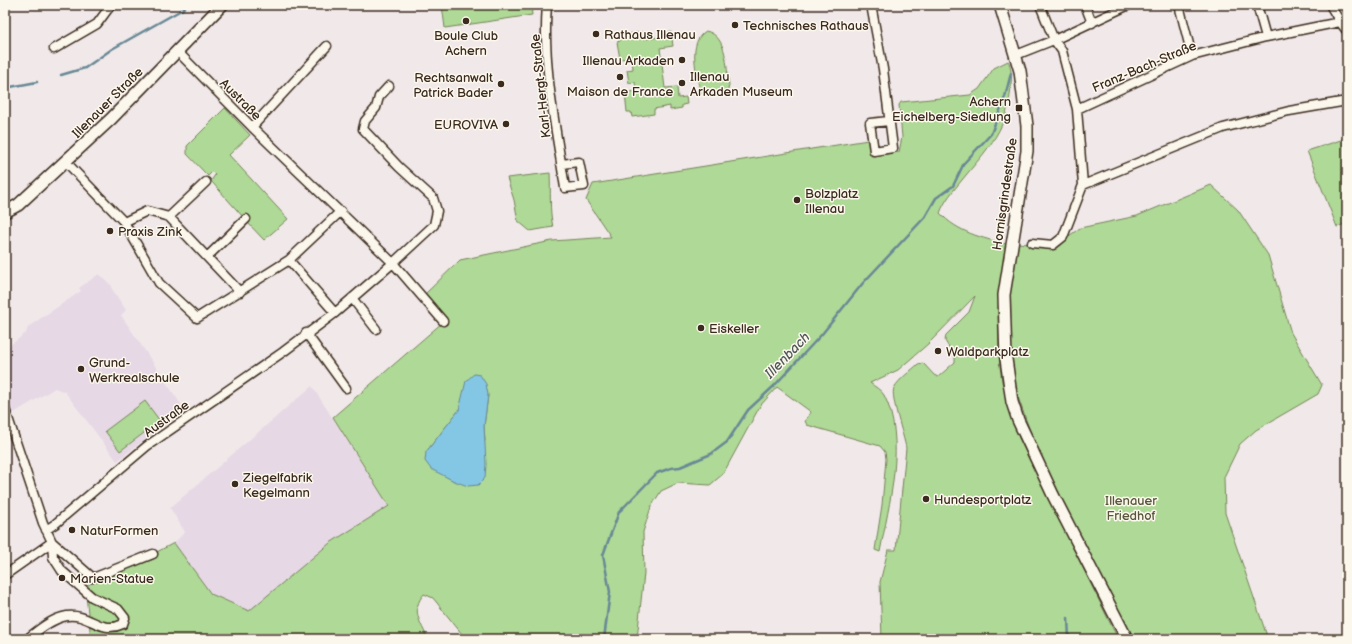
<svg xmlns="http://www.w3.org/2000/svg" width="1352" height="644" font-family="'Balsamiq Sans',sans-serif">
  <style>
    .built { fill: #e6d8e5 }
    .green { fill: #afd996; stroke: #75825a; fill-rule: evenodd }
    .water { fill: #84c7e5; stroke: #678895 }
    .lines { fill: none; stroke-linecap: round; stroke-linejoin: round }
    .stream { stroke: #678895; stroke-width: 2.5 }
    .minor-casing { stroke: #3b2a1e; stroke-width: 11 }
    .secondary-casing { stroke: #3b2a1e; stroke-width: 14 }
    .minor { stroke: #fbf7ec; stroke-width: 8 }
    .secondary { stroke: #fbf7ec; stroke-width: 11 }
    .poi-dot { fill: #3b2a1e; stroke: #fbf7ec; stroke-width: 1.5 }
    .labels { text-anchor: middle; stroke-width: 3; stroke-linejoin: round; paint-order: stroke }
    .poi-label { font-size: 13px; fill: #3b2a1e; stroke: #fbf7ec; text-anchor: start }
    .street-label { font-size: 13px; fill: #3b2a1e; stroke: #fbf7ec }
    .park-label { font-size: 13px; fill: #58563c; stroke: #fbf7ec }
    .water-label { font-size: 14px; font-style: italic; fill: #51595a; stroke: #fbf7ec }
  </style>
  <rect width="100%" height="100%" fill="#f1e9e9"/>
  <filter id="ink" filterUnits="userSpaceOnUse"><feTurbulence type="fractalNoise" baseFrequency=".025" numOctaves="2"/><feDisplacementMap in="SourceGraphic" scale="8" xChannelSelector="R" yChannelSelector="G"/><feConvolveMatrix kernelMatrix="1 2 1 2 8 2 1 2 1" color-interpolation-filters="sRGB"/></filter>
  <g filter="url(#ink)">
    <!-- built -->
    <path class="built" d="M99,274L112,286V289L126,310L121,315L182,406L181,411L117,461L65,392L55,388L12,414L5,393V349L26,333L28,327L81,291L79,288Z
      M312,386L389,506L330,543L249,611L211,594L174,543L185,532L170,508Z"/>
    <!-- green -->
    <path class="green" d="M442,5H531L532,15L445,28Z
      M706,31C728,36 726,67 729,85L728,90L704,95L700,92C697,74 687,42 706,31Z
      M643,32L644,39L661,37V33L671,32L673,46L660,48L665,88L677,87L678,98L686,97L687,104L682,105V108L670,110V106L654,109V114L632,117L631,112H627L625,93L636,91L635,82L629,83L627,70L633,69L632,58L620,59L617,42L620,41L619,35Z
      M1008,61C1011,65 1012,77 1011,84C1009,128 989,147 962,180C953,191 945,200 940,213C957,232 982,238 1006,244L998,309L999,357L1002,382L1019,438L1118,639H882L880,582L888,550H896L906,448C904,436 890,396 894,388C899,379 911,371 918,364L923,363L934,375L938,377L955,362V357L945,341L946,335L969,312L975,296L929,343L898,370L870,383C874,386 881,390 884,395C907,440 889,504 880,552L875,550L882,505L886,459L885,452L880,446L807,425L805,421L811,412L777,387L760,406L723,474L710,485L678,483L661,491L651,507L643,532L644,573L637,639H466L433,598L424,594C410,610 421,623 428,639H91L85,587L93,582L154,559L153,554L174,543L211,594L249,611L330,543L389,506L333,417L443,322L422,297L460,260L552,241L611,237L586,200L593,184L868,140L871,156L899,152L902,137L899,105L901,102L970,95L979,89L994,68ZM488,395L484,426L485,441L454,481L444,475L426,452L459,410L463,397Z
      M225,108L250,135L229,155L288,219L264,240L247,222L250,220L247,215L244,218L211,181L215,175L212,172L208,176L187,154V146Z
      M1347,138V223L1337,227L1307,151Z
      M550,173C551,191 549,210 553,227L530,231L518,221L514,200L507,178Z
      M1211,185L1238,210L1268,255L1291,333L1322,385L1318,394L1256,430L1240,444L1224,477L1225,513L1268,639H1134L1053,485L1031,434L1018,397L1011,369L1008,302L1017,243L1055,246L1080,228L1137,216Z
      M145,401L160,421L120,451L105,431Z"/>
    <!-- water -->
    <path class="water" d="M474,374L480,375L486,384L488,395L484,426L486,464L485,478L478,485L468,486L454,481L431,469L425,461L426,452L459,410L466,381Z"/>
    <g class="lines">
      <!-- stream -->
      <path class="stream" d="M61,75L85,68L112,49L183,9L186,5
        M5,88L37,82
        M1068,618L1069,639
        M604,639L610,592L603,555L619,512L657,473L671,468L680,467L711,454L727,442L748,410L774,386L822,334L863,283L925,217L936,198L953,186L964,163L991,134L1005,97L1011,73"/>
      <!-- minor casing -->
      <g class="minor-casing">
        <path id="minor" d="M547,5C542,65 556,128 565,188L584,186L579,162L561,164
          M871,5L883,69L893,148L874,151L870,123L889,121
          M1085,5L1092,23
          M1179,5L1192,56
          M1257,5L1266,37
          M1330,5L1340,22L1347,31
          M54,49L97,24L111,5
          M177,51L252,127L393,263L443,321
          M1016,55L1054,40L1129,5
          M1077,109L1192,56L1266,37L1340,22
          M252,127L327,46
          M66,162L124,222
          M206,182L169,217L147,211L124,222L159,283L197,318L289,260L341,211
          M1083,185L1223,128L1289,111L1347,101
          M169,217L240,292
          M1032,243L1053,245L1063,237L1083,185L1077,109L1062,51L1054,40L1040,5
          M207,257L246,219
          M289,260L335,313
          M352,298L376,329
          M306,333L346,388
          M5,409L43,523L52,542L93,578L153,554
          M46,530L55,524L147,446L283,352L335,313L393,263L434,225L437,211L433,198L399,167L363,129L365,121L376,108L379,97L389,86
          M5,575L52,542
          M27,639C38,630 53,618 67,616C90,613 100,635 123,624L125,618L118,609L92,597L62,571L53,557L52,542"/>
      </g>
      <!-- secondary casing -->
      <g class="secondary-casing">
        <path id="secondary" d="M1000,5L1020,71L1027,126V151L1004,295L1006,359L1012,402L1018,420L1053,495L1127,639
          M5,212L18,205L111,119L222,5"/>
      </g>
      <!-- minor -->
      <use href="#minor" class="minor"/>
      <!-- secondary -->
      <use href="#secondary" class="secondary"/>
    </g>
  </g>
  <!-- markers -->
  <g class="poi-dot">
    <circle cx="466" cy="21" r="4"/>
    <circle cx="735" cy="25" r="4"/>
    <circle cx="596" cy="34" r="4"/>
    <circle cx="682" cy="60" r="4"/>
    <circle cx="620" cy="77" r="4"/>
    <circle cx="682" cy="83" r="4"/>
    <circle cx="501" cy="84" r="4"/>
    <rect x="1015" y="104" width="8" height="8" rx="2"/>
    <circle cx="506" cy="124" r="4"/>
    <circle cx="797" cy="200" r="4"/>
    <circle cx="110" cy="231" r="4"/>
    <circle cx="701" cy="328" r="4"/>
    <circle cx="938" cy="351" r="4"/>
    <circle cx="81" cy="369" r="4"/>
    <circle cx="235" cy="484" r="4"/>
    <circle cx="926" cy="499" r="4"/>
    <circle cx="72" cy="530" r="4"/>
    <circle cx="62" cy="578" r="4"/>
  </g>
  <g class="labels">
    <!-- poi labels -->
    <g class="poi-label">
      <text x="743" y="30">Technisches Rathaus</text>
      <text x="604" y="39">Rathaus Illenau</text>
      <text x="466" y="40" text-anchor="middle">Boule Club<tspan x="466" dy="15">Achern</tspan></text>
      <text x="674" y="65" text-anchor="end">Illenau Arkaden</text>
      <text x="690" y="81">Illenau<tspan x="690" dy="15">Arkaden Museum</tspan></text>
      <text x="493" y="82" text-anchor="end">Rechtsanwalt<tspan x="493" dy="15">Patrick Bader</tspan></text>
      <text x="620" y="96" text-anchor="middle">Maison de France</text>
      <text x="1011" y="106" text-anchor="end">Achern<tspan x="1011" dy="15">Eichelberg-Siedlung</tspan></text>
      <text x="498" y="129" text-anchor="end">EUROVIVA</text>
      <text x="805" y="198">Bolzplatz<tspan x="805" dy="15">Illenau</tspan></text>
      <text x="118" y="236">Praxis Zink</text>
      <text x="709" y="333">Eiskeller</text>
      <text x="946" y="356">Waldparkplatz</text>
      <text x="89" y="367">Grund-<tspan x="89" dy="15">Werkrealschule</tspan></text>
      <text x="243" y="482">Ziegelfabrik<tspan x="243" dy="15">Kegelmann</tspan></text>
      <text x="934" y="504">Hundesportplatz</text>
      <text x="80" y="535">NaturFormen</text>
      <text x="70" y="583">Marien-Statue</text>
    </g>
    <!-- street labels -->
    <g class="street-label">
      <text transform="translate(1144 66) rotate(-23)" y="5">Franz-Bach-Straße</text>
      <text transform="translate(540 86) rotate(-96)" y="5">Karl-Hergt-Straße</text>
      <text transform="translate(241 99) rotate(45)" y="5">Austraße</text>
      <text transform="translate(107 102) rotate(-45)" y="5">Illenauer Straße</text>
      <text transform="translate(1004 194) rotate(-82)" y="5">Hornisgrindestraße</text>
      <text transform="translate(166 418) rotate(-36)" y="5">Austraße</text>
    </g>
    <!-- park labels -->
    <g class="park-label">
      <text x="1131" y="505">Illenauer<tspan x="1131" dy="15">Friedhof</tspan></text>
    </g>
    <!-- water labels -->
    <g class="water-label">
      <text transform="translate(787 355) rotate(-46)" y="5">Illenbach</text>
    </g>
  </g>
  <!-- margin -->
  <rect width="1352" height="644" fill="none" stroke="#fbf7ec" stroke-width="20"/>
  <rect x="10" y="10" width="1332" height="624" fill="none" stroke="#3b2a1e" stroke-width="1.5" filter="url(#ink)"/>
</svg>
